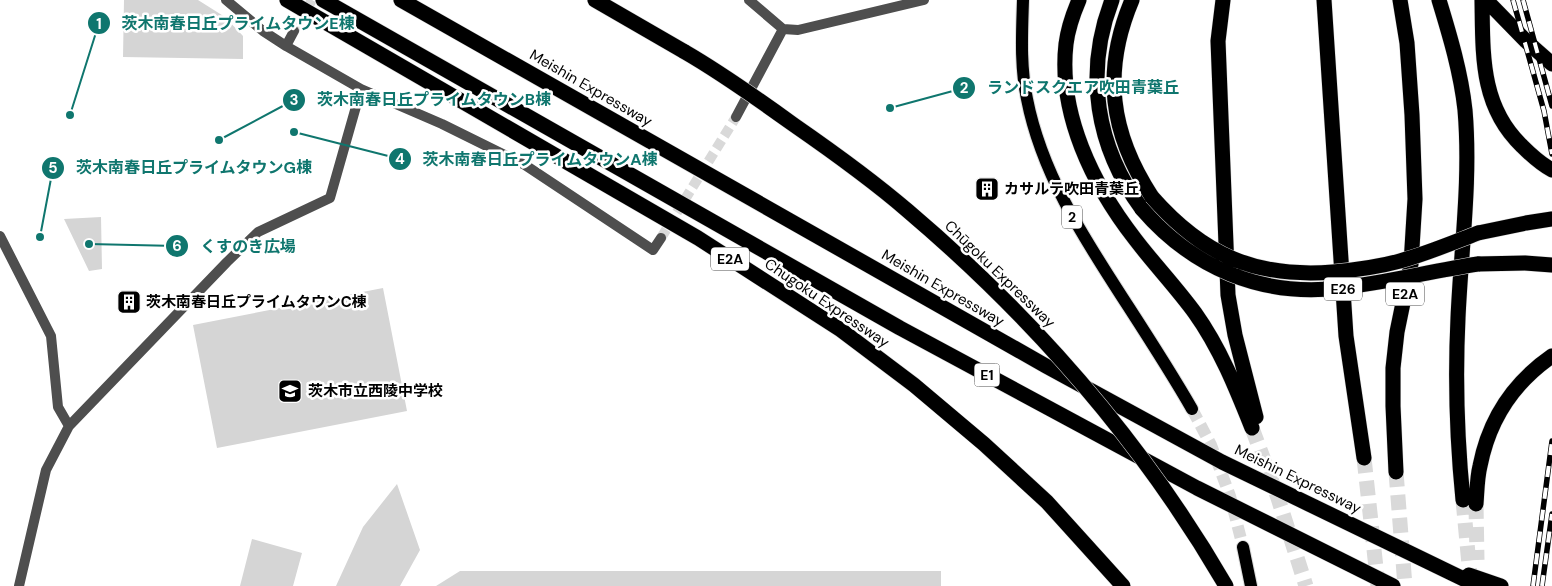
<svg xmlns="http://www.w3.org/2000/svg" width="1552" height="586" font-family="'DM Sans','Noto Sans JP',sans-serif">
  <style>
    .green { fill: #d5d5d5 }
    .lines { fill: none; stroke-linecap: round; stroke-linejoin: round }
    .street-tunnel { stroke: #d9d9d9; stroke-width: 10; stroke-dasharray: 10 5; stroke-linecap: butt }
    .primary-tunnel { stroke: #d9d9d9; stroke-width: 12; stroke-dasharray: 12 6; stroke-linecap: butt }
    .highway-tunnel { stroke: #d9d9d9; stroke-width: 15; stroke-dasharray: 15 8; stroke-linecap: butt }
    .primary-casing { stroke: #dbdbdb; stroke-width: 14 }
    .highway-casing { stroke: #dbdbdb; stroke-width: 16 }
    .street { stroke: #4e4e4e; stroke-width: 10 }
    .primary { stroke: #000; stroke-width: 12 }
    .highway { stroke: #000; stroke-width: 15 }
    .rail-casing { stroke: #000; stroke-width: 5.5 }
    .rail { stroke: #fff; stroke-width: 4; stroke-dasharray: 11; stroke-linecap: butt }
    .highway-bridge-casing { stroke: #dbdbdb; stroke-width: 16; stroke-linecap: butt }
    .highway-bridge { stroke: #000; stroke-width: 15 }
    .labels { text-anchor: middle; stroke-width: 5; stroke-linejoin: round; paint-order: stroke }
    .shield { fill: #fff; stroke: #4c4c4c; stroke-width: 1 }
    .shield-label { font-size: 14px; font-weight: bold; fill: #000 }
    .street-label { font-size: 15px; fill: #000; stroke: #fff }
    .poi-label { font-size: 15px; font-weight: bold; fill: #000; stroke: #fff; text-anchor: start }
    .leader { fill: none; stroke: #0f766e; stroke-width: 2 }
    .callout-dot { fill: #0f766e; stroke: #fff; stroke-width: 2 }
    .mark-label { font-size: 15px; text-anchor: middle; font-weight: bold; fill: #fff }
    .callout-label { font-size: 16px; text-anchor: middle; font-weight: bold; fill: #0f766e; stroke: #fff; stroke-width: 5; stroke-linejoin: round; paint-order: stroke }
  </style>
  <rect width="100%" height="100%" fill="#fff"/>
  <!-- green -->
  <path class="green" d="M124,0H198L225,17L243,36V59L123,57Z
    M101,217L102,269L89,271L64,219Z
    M383,288L407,411L217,448L193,325Z
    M397,484L420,550L400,586H336L363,527Z
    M252,539L302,553L293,586H240Z
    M460,571H941V586H436Z"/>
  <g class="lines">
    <!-- street-tunnel -->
    <path class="street-tunnel" d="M294,31L312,0
      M661,238L736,117"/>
    <!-- primary-tunnel -->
    <path class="primary-tunnel" d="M1192,409L1211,445L1230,496L1243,547"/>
    <!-- highway-tunnel -->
    <path class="highway-tunnel" d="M1252,428L1278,498L1306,586
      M1364,458L1378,586
      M1396,472L1405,586
      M1463,500L1471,586
      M1476,504L1477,560"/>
    <!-- primary casing -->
    <g class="primary-casing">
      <path id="primary" d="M1023,0C1022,33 1020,66 1027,99C1042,176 1086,241 1128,306C1150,340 1172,374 1192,409
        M1243,547L1251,586"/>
    </g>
    <!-- highway casing -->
    <g class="highway-casing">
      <path id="highway" d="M287,0L698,238L841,330L914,385L984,444L1047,502L1123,586
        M323,0L900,328L1197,488L1393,586
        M401,0L1046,366L1222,462L1478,586
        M595,0L685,52
        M1079,0C1073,14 1068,28 1066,44C1058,114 1093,185 1135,239C1154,264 1176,287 1195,313C1220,348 1236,388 1252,428
        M1112,0C1084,73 1096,147 1142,209
        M1132,0C1102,71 1110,133 1152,197
        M1223,0L1218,41L1228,295L1235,335L1256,417
        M1324,0L1346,336L1364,458
        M1439,0C1450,36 1461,73 1465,110C1471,180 1461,249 1458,318C1455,379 1457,440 1463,500
        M1482,0C1483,54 1480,106 1522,146C1531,155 1541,164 1552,170
        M1486,0L1526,41L1552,64
        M1478,233L1526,223L1552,219
        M1478,264L1525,263L1552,265
        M1396,472L1393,406V368L1397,332L1411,264L1415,199L1412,115L1407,43L1400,0
        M1476,504C1477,492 1477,478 1480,466C1489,420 1513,383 1552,356
        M1469,575L1501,586"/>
    </g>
    <!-- street -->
    <path class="street" d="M226,0L263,31L286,46L361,89L442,124L525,165L653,250L661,238
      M749,0L783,29L798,30L924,0
      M286,46L294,31
      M736,117L783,29
      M0,236L51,336L58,407L69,426
      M19,586L46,470L69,426L227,262L258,232L330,198L361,89"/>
    <!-- primary -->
    <use href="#primary" class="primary"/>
    <!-- highway -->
    <use href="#highway" class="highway"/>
    <!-- rail casing -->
    <g class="rail-casing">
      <path id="rail" d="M1513,0L1544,111L1552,154
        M1523,0L1552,106
        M1533,586L1552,441
        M1542,586L1552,514"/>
    </g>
    <!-- rail -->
    <use href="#rail" class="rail"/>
    <!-- highway-bridge casing -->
    <g class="highway-bridge-casing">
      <path id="highway-bridge" d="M685,52C723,74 758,99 794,125C833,152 872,180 908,211C1034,318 1143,443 1226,586
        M1152,197C1203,255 1255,278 1333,272C1355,270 1378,267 1400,261C1426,254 1452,243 1478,233
        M1142,209C1193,268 1261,297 1339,288C1385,283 1431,271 1478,264"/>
    </g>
    <!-- highway-bridge -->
    <use href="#highway-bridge" class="highway-bridge"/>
  </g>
  <!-- icons -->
  <defs>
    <g id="building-square" transform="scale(1.25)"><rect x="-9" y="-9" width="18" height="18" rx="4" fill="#000" stroke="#fff"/><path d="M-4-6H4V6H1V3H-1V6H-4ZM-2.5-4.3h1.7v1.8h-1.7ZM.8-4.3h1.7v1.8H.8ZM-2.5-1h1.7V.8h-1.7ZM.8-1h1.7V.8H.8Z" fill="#fff"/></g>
    <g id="school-square" transform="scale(1.25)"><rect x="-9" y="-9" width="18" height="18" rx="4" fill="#000" stroke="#fff"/><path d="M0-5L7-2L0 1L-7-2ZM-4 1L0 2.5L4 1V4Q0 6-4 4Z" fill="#fff"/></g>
  </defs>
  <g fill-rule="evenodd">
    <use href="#building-square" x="987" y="189"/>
    <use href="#building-square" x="129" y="302"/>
    <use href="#school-square" x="290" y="391"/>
  </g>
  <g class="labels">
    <!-- shield labels -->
    <g class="shield">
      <rect x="1062" y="205.5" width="20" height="23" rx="4"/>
      <rect x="711" y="247.5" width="38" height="23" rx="4"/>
      <rect x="1324" y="277.5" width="38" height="23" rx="4"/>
      <rect x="1386" y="282.5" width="38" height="23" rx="4"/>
      <rect x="974.5" y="363.5" width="25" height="23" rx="4"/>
    </g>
    <g class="shield-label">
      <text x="1072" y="222">2</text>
      <text x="730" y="264">E2A</text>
      <text x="1343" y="294">E26</text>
      <text x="1405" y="299">E2A</text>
      <text x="987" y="380">E1</text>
    </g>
    <!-- street labels -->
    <g class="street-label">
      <text transform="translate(591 88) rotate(30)" y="5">Meishin Expressway</text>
      <text transform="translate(1000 274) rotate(44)" y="5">Chūgoku Expressway</text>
      <text transform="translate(943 288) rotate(30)" y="5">Meishin Expressway</text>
      <text transform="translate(827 303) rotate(34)" y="5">Chugoku Expressway</text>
      <text transform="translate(1298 479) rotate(26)" y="5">Meishin Expressway</text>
    </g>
    <!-- poi labels -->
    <g class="poi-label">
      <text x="1004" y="194">カサルテ吹田青葉丘</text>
      <text x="146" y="307">茨木南春日丘プライムタウンC棟</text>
      <text x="308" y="396">茨木市立西陵中学校</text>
    </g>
  </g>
  <!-- callouts -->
  <path class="leader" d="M70 115L99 23M890 108L964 88M219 140L294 100M294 132L400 159M40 237L53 168M89 244L177 246"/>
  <g class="callout-dot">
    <circle cx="70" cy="115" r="5"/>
    <circle cx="890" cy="108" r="5"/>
    <circle cx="219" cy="140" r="5"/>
    <circle cx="294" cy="132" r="5"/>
    <circle cx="40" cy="237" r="5"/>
    <circle cx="89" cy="244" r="5"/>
    <circle cx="99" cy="23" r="12"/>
    <circle cx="964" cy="88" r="12"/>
    <circle cx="294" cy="100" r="12"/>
    <circle cx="400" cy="159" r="12"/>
    <circle cx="53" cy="168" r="12"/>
    <circle cx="177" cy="246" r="12"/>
  </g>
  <g class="mark-label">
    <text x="99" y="29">1</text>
    <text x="964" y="93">2</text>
    <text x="294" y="105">3</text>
    <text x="400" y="164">4</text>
    <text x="53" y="173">5</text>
    <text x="177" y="251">6</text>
  </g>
  <g class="callout-label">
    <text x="238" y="29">茨木南春日丘プライムタウンE棟</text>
    <text x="1083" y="93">ランドスクエア吹田青葉丘</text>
    <text x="434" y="105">茨木南春日丘プライムタウンB棟</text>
    <text x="540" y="165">茨木南春日丘プライムタウンA棟</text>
    <text x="194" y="173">茨木南春日丘プライムタウンG棟</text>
    <text x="248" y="252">くすのき広場</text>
  </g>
</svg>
